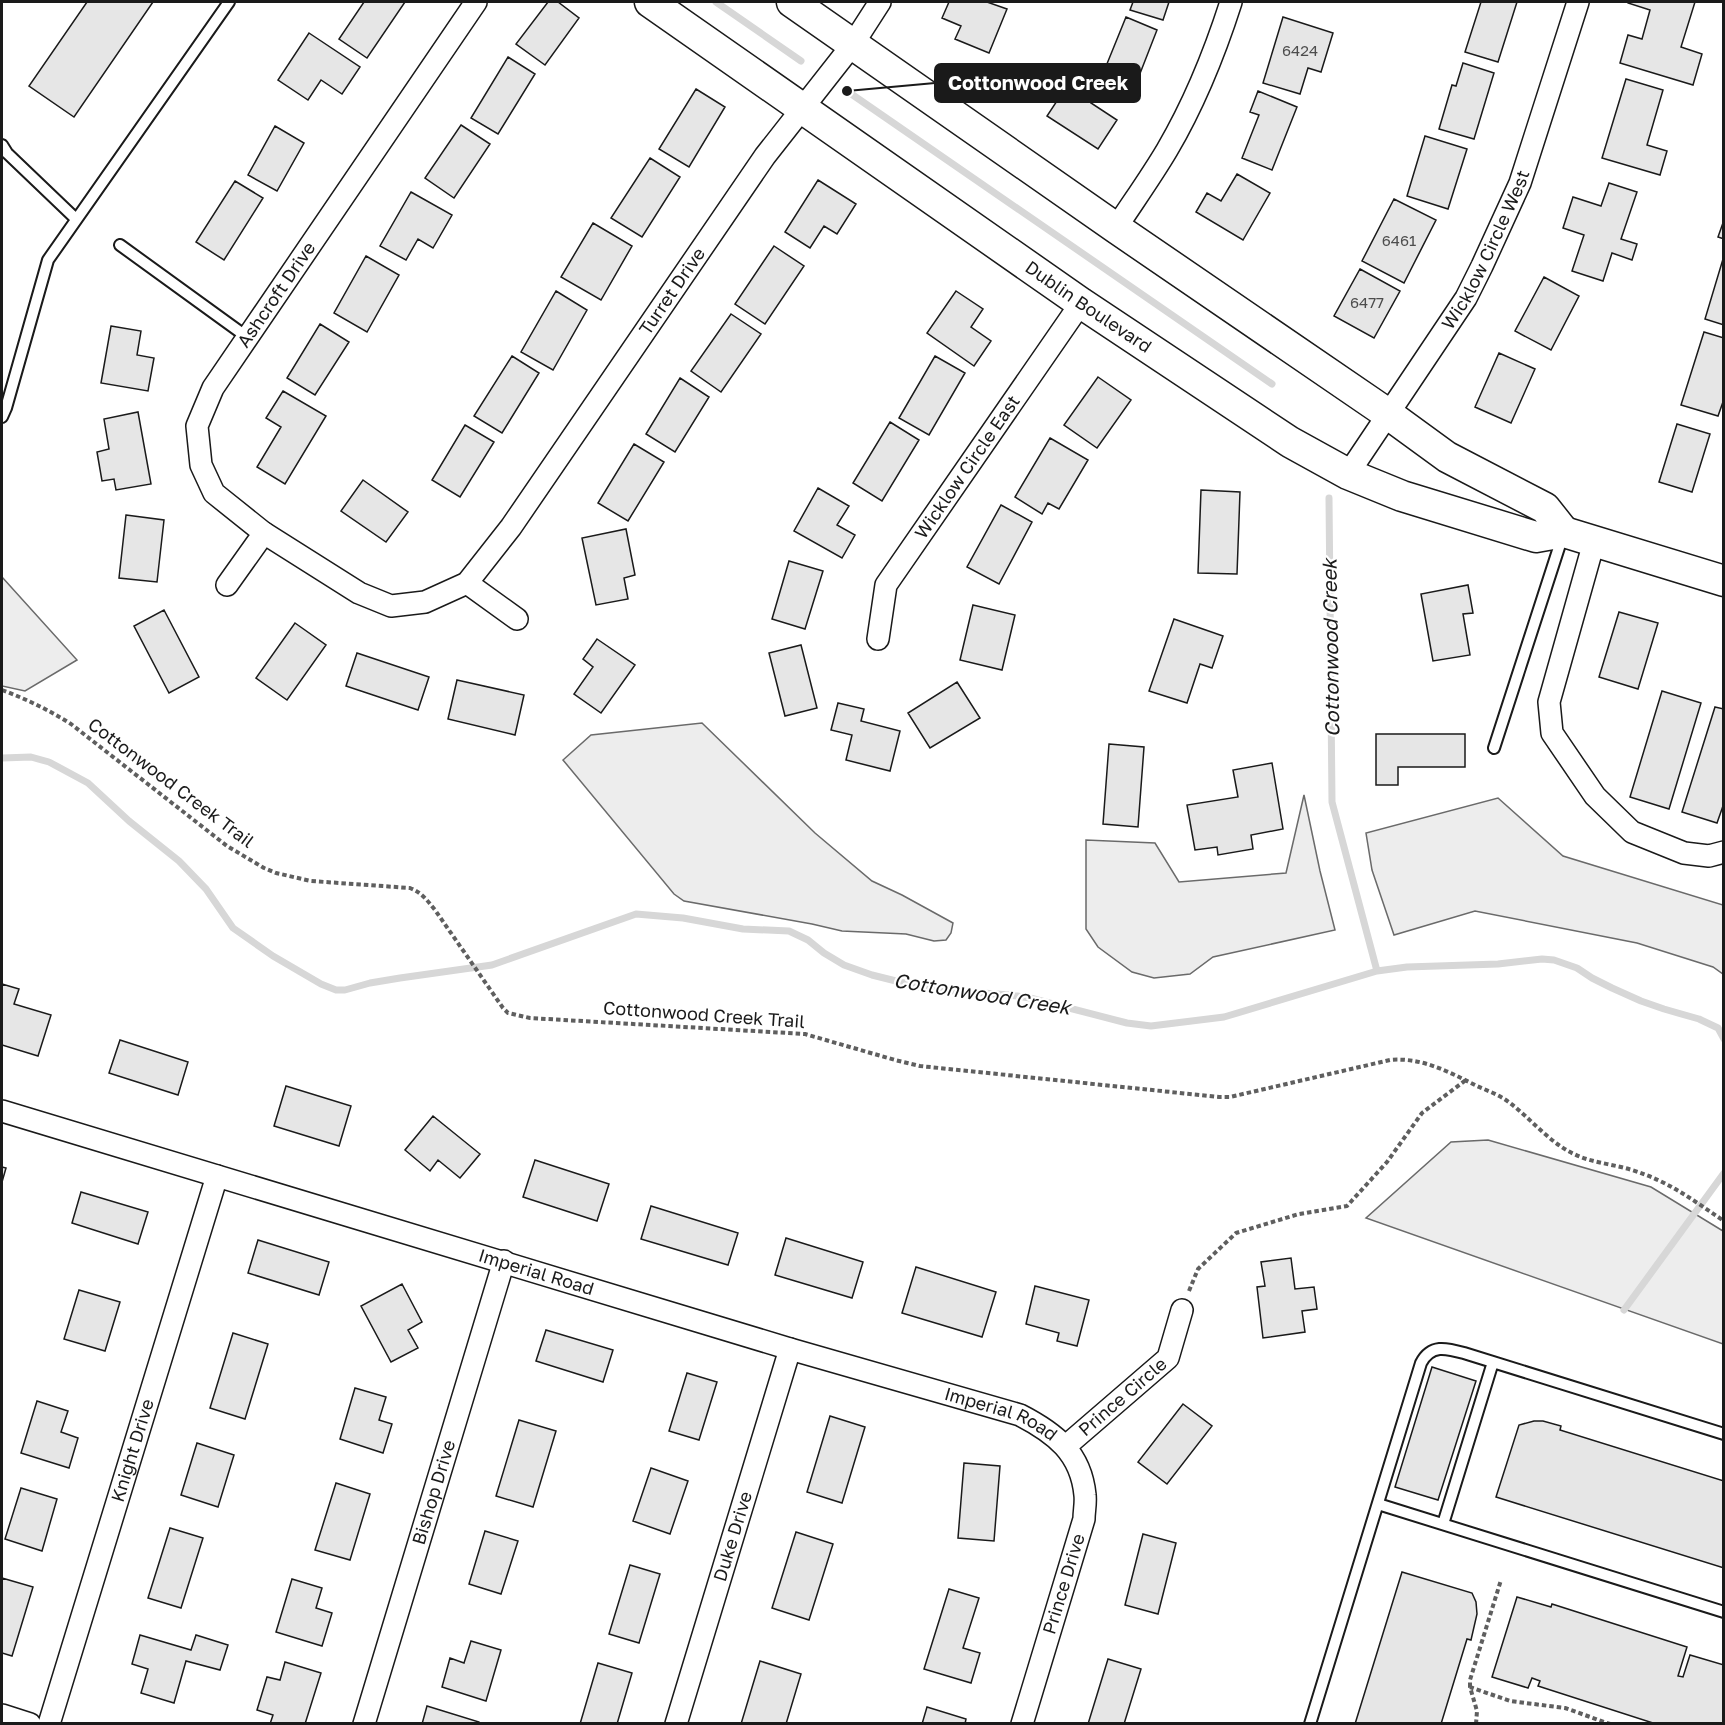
<svg xmlns="http://www.w3.org/2000/svg" width="1725" height="1725" font-family="'Golos Text',sans-serif">
  <style>
    .built { fill: #ededed; stroke: #6a6a6a; stroke-width: 1.5 }
    .lines { fill: none; stroke-linecap: round; stroke-linejoin: round }
    .stream { stroke: #d7d7d7; stroke-width: 7 }
    .building { fill: #e6e6e6; stroke: #1a1a1a; stroke-width: 1.5 }
    .lane-casing { stroke: #1a1a1a; stroke-width: 14 }
    .street-casing { stroke: #1a1a1a; stroke-width: 24 }
    .secondary-casing { stroke: #1a1a1a; stroke-width: 33 }
    .path { stroke: #5f5f5f; stroke-width: 4; stroke-dasharray: 4.5 3; stroke-linecap: butt }
    .lane { stroke: #fff; stroke-width: 10 }
    .street { stroke: #fff; stroke-width: 21 }
    .secondary { stroke: #fff; stroke-width: 30 }
    .labels { text-anchor: middle; stroke-width: 4.5; stroke-linejoin: round; paint-order: stroke }
    .number-label { font-size: 15px; fill: #4d4d4d }
    .street-label { font-size: 18px; fill: #1a1a1a; stroke: #fff }
    .water-label { font-size: 20px; font-style: italic; fill: #1a1a1a; stroke: #fff }
    .leader { fill: none; stroke: #1a1a1a; stroke-width: 2 }
    .callout-dot { fill: #1a1a1a; stroke: #fff; stroke-width: 2 }
    .callout { fill: #1a1a1a; stroke: #1a1a1a; stroke-width: 2 }
    .callout-label { font-size: 20px; text-anchor: middle; font-weight: bold; fill: #fff }
  </style>
  <rect width="100%" height="100%" fill="#fff"/>
  <!-- built -->
  <path class="built" d="M2,577L77,660L25,691L2,686Z
    M702,723L815,833L872,881L902,895L953,923L951,933L946,940L934,941L906,934L842,931L812,924L684,901L674,894L563,760L591,735Z
    M1304,795L1320,871L1335,930L1213,957L1190,974L1154,978L1132,972L1098,947L1086,929V840L1155,843L1179,882L1286,873Z
    M1498,798L1563,856L1723,905V974L1713,967L1637,943L1475,911L1394,935L1372,870L1366,833Z
    M1488,1140L1651,1187L1723,1231V1344L1366,1218L1451,1142Z"/>
  <g class="lines">
    <!-- stream -->
    <path class="stream" d="M716,2L801,61
      M847,91L1272,384
      M1329,498L1332,802L1377,971
      M2,758L31,757L49,762L88,783L129,821L179,861L206,889L233,928L273,956L321,984L336,990H345L370,983L400,978L492,965L636,914L683,918L743,929L789,931L808,940L824,953L844,965L872,975L928,989L1010,995L1030,998L1127,1023L1151,1026L1224,1017L1377,971L1407,967L1498,964L1542,959L1554,960L1577,968L1592,978L1612,988L1641,1001L1664,1009L1699,1019L1718,1028L1724,1039
      M1624,1310L1724,1173"/>
  </g>
  <!-- building -->
  <path class="building" d="M87,2H153L74,117L29,86Z
    M364,2H405L367,58L339,39Z
    M548,2H558L579,18L545,65L516,44Z
    M949,2H987L1007,9L989,53L955,39L961,26L942,18Z
    M1133,2H1169L1163,20L1130,10Z
    M1481,2H1517L1498,62L1465,52Z
    M1628,2H1695L1681,47L1702,54L1693,85L1620,63L1628,35L1642,39L1650,10L1628,3Z
    M1126,17L1157,30L1132,94L1100,81Z
    M1283,17L1333,33L1321,72L1308,68L1300,94L1263,83Z
    M309,33L360,67L342,94L321,80L308,100L278,80Z
    M508,57L535,74L498,134L471,118Z
    M1463,63L1494,73L1474,139L1439,129L1452,85L1456,86Z
    M1074,75L1099,91L1091,103L1117,120L1098,149L1047,116Z
    M1626,79L1663,90L1647,145L1667,151L1660,175L1602,158Z
    M696,89L725,107L689,167L659,149Z
    M1258,91L1297,107L1272,170L1242,158L1259,115L1250,112Z
    M461,125L490,144L454,198L425,178Z
    M275,126L304,143L277,191L248,175Z
    M1425,136L1467,149L1448,209L1407,196Z
    M650,158L680,177L642,237L611,218Z
    M1237,174L1270,193L1243,240L1196,212L1207,193L1221,201Z
    M818,180L856,204L837,234L824,226L810,248L785,232Z
    M235,181L263,198L224,260L196,242Z
    M1609,183L1637,192L1621,239L1637,244L1632,260L1612,253L1603,281L1572,271L1584,235L1563,228L1573,197L1601,206Z
    M411,192L452,215L433,248L418,239L406,260L380,246Z
    M1394,199L1436,220L1404,283L1362,261Z
    M1724,220V239L1718,237Z
    M593,223L632,246L601,300L561,277Z
    M774,246L804,266L765,324L735,304Z
    M366,256L399,275L367,332L334,313Z
    M1723,259H1724V325L1705,319Z
    M1360,269L1400,291L1374,338L1334,316Z
    M1544,277L1579,296L1551,350L1515,331Z
    M556,291L587,310L553,370L521,352Z
    M956,291L983,309L971,327L991,341L974,366L927,333Z
    M731,314L761,334L721,392L691,371Z
    M320,324L349,342L315,395L287,378Z
    M111,326L141,331L137,355L154,358L148,391L101,383Z
    M1704,332L1724,338V399L1718,416L1681,405Z
    M1499,353L1535,369L1511,423L1475,407Z
    M512,356L539,373L502,433L474,416Z
    M935,356L965,373L929,435L899,418Z
    M1098,377L1131,400L1097,448L1064,425Z
    M680,378L709,397L675,452L646,434Z
    M283,391L326,416L285,484L257,467L281,427L266,418Z
    M138,412L151,484L116,490L114,479L102,481L97,452L109,449L104,419Z
    M890,422L919,440L882,501L853,483Z
    M1677,424L1710,434L1692,492L1659,482Z
    M465,425L494,442L460,497L432,480Z
    M1050,438L1088,460L1059,509L1048,503L1042,514L1015,497Z
    M634,444L664,462L628,521L598,503Z
    M363,480L408,512L386,542L341,511Z
    M818,488L849,506L837,525L855,535L842,558L794,531Z
    M1201,490L1240,492L1237,574L1198,573Z
    M1001,505L1032,522L999,584L967,567Z
    M126,515L164,520L157,582L119,578Z
    M626,529L635,575L624,578L628,599L596,605L582,538Z
    M789,561L823,571L805,629L772,619Z
    M1468,585L1473,613L1463,614L1470,655L1433,661L1421,594Z
    M973,605L1015,615L1002,670L960,660Z
    M164,610L199,677L169,693L134,626Z
    M1619,612L1658,623L1638,689L1599,677Z
    M1174,619L1223,636L1212,668L1200,664L1187,703L1149,691Z
    M295,623L326,645L287,700L256,678Z
    M597,639L635,665L601,713L574,694L593,667L583,659Z
    M801,645L817,708L785,716L769,653Z
    M357,653L429,677L418,710L346,686Z
    M457,680L524,695L515,735L448,719Z
    M957,682L980,718L930,748L908,713Z
    M1662,691L1701,703L1669,809L1630,797Z
    M838,703L864,709L861,721L900,731L890,771L846,760L852,735L831,730Z
    M1715,707L1724,709V803L1717,823L1682,812Z
    M1376,734H1465V767H1398V785H1376Z
    M1109,744L1144,747L1138,827L1103,824Z
    M1272,763L1283,829L1251,835L1253,849L1218,855L1217,847L1195,850L1187,805L1238,797L1233,770Z
    M2,984L19,989L14,1004L51,1015L38,1056L2,1045Z
    M120,1040L188,1062L178,1095L109,1073Z
    M286,1086L351,1106L339,1146L274,1126Z
    M433,1116L480,1154L460,1178L438,1160L430,1171L405,1150Z
    M535,1160L609,1184L597,1221L523,1197Z
    M2,1167L6,1168L2,1182Z
    M81,1192L148,1212L138,1244L72,1223Z
    M651,1206L738,1233L728,1265L641,1239Z
    M786,1238L863,1262L852,1298L775,1275Z
    M258,1240L329,1262L319,1295L248,1273Z
    M1291,1258L1295,1289L1314,1287L1317,1309L1302,1311L1305,1332L1263,1338L1257,1287L1265,1286L1261,1262Z
    M916,1267L996,1292L982,1337L902,1313Z
    M402,1284L422,1322L408,1330L418,1348L391,1362L361,1306Z
    M1035,1286L1089,1300L1077,1346L1057,1341L1059,1333L1026,1324Z
    M79,1290L120,1302L105,1351L64,1339Z
    M546,1330L613,1350L603,1382L536,1361Z
    M233,1333L268,1344L245,1419L210,1408Z
    M1432,1367L1476,1381L1438,1500L1395,1487Z
    M687,1373L717,1382L699,1440L669,1431Z
    M355,1388L386,1397L379,1420L392,1424L383,1453L340,1439Z
    M37,1401L68,1411L61,1432L78,1438L69,1468L21,1453Z
    M1183,1404L1212,1426L1167,1484L1138,1462Z
    M830,1416L865,1427L842,1503L807,1492Z
    M519,1420L556,1431L533,1507L496,1496Z
    M1534,1421H1543L1561,1426L1560,1430L1724,1481V1568L1496,1497L1519,1425Z
    M197,1443L234,1455L218,1507L181,1495Z
    M964,1463L1000,1466L994,1541L958,1538Z
    M651,1468L688,1481L670,1534L633,1521Z
    M336,1483L370,1494L350,1560L315,1550Z
    M21,1488L57,1499L42,1551L5,1539Z
    M170,1528L203,1538L181,1608L148,1598Z
    M485,1531L518,1541L501,1594L469,1584Z
    M796,1532L833,1544L809,1620L772,1608Z
    M1143,1534L1176,1543L1158,1614L1125,1605Z
    M630,1565L660,1574L639,1643L609,1634Z
    M1402,1572L1472,1593L1476,1602L1477,1614L1471,1640L1467,1639L1441,1724H1355Z
    M2,1578L33,1587L12,1656L2,1653Z
    M292,1579L322,1588L316,1608L332,1613L322,1646L276,1632Z
    M949,1589L979,1598L963,1648L980,1653L971,1683L924,1669Z
    M1517,1597L1551,1607L1552,1604L1687,1647L1678,1676L1683,1677L1690,1655L1724,1665V1724H1656L1538,1686L1540,1681L1532,1678L1528,1688L1492,1677Z
    M140,1635L191,1650L196,1635L228,1645L220,1670L186,1661L174,1703L141,1693L148,1669L132,1664Z
    M471,1641L501,1650L486,1701L442,1687L450,1658L464,1663Z
    M1108,1659L1141,1669L1124,1724H1088Z
    M760,1661L801,1674L786,1724H741Z
    M285,1662L321,1673L305,1724H270L273,1715L257,1710L267,1677L280,1680Z
    M598,1663L632,1673L617,1724H580Z
    M427,1706L479,1722V1724H422Z
    M927,1707L966,1719L965,1724H922Z"/>
  <g class="lines">
    <!-- lane casing -->
    <g class="lane-casing">
      <path id="lane" d="M2,145L7,153L76,219
        M120,245L247,337
        M2,417L6,408L48,260L229,2
        M1494,748L1563,535
        M1378,1504L1724,1612
        M1443,1524L1493,1362
        M1310,1724L1421,1363C1431,1344 1446,1348 1464,1353L1724,1434"/>
    </g>
    <!-- street casing -->
    <g class="street-casing">
      <g id="street">
        <path d="M1116,228C1133,202 1151,177 1167,150C1194,104 1215,52 1231,2"/>
        <path id="s1" d="M1348,474L1466,298L1482,266L1520,183L1578,2"/>
        <path id="s2" d="M264,533L359,593L391,606L425,602L467,583L511,527L765,156L853,44L880,2"/>
        <path d="M1594,542L1549,702L1552,733L1595,796L1632,832L1684,853L1709,856L1724,852"/>
        <path d="M467,583L517,619"/>
        <path id="s3" d="M227,585L264,533L214,493L201,465L197,426L213,388L476,2"/>
        <path id="s4" d="M878,639L886,585L1081,303"/>
        <path id="s5" d="M2,1111L790,1349L1020,1415C1055,1433 1081,1453 1085,1495C1086,1503 1084,1511 1084,1519L1022,1724"/>
        <path id="s6" d="M1066,1446L1168,1358L1182,1310"/>
        <path d="M2,1715L30,1724"/>
        <path id="s7" d="M49,1724L217,1176"/>
        <path id="s8" d="M364,1724L504,1261"/>
        <path id="s9" d="M676,1724L790,1349"/>
      </g>
    </g>
    <!-- secondary casing -->
    <g class="secondary-casing">
      <g id="secondary">
        <path id="s10" d="M650,2L1081,303L1290,442L1348,474L1402,496L1536,537L1564,532L1724,581"/>
        <path d="M792,2L1116,228L1388,414L1447,457L1545,508L1564,532"/>
      </g>
    </g>
    <!-- path -->
    <path class="path" d="M2,690C26,699 49,710 71,724L227,846L264,868L276,873L311,881L410,888C422,893 427,900 435,910L503,1008L508,1013L530,1018L805,1034L895,1060L920,1066L1219,1097H1230L1390,1060C1422,1057 1449,1072 1477,1086C1488,1091 1500,1095 1510,1103C1531,1119 1550,1143 1574,1154C1592,1163 1613,1164 1632,1170C1670,1182 1691,1199 1724,1221
      M1189,1291L1198,1269L1236,1233L1299,1214L1347,1206L1387,1162L1422,1113L1466,1080
      M1470,1687V1680L1501,1580
      M1476,1724L1477,1711L1470,1687L1510,1701L1565,1708L1610,1724"/>
    <!-- lane -->
    <use href="#lane" class="lane"/>
    <!-- street -->
    <use href="#street" class="street"/>
    <!-- secondary -->
    <use href="#secondary" class="secondary"/>
  </g>
  <g class="labels">
    <!-- number labels -->
    <g class="number-label">
      <text x="1300" y="56">6424</text>
      <text x="1399" y="246">6461</text>
      <text x="1367" y="308">6477</text>
    </g>
    <!-- street labels -->
    <g class="street-label">
      <text dy="6" stroke="none"><textPath href="#s1" startOffset="264">Wicklow Circle West</textPath></text>
      <text dy="6" stroke="none"><textPath href="#s2" startOffset="584">Turret Drive</textPath></text>
      <text dy="6" stroke="none"><textPath href="#s3" startOffset="352">Ashcroft Drive</textPath></text>
      <text dy="6" stroke="none"><textPath href="#s10" startOffset="534">Dublin Boulevard</textPath></text>
      <text dy="6" stroke="none"><textPath href="#s4" startOffset="198">Wicklow Circle East</textPath></text>
      <text transform="translate(171 783) rotate(37)" y="6">Cottonwood Creek Trail</text>
      <text transform="translate(704 1015) rotate(4)" y="6">Cottonwood Creek Trail</text>
      <text dy="6" stroke="none"><textPath href="#s5" startOffset="558">Imperial Road</textPath></text>
      <text dy="6" stroke="none"><textPath href="#s6" startOffset="75">Prince Circle</textPath></text>
      <text dy="6" stroke="none"><textPath href="#s5" startOffset="1044">Imperial Road</textPath></text>
      <text dy="6" stroke="none"><textPath href="#s7" startOffset="286">Knight Drive</textPath></text>
      <text dy="6" stroke="none"><textPath href="#s8" startOffset="242">Bishop Drive</textPath></text>
      <text dy="6" stroke="none"><textPath href="#s9" startOffset="196">Duke Drive</textPath></text>
      <text transform="translate(1064 1584) rotate(-73)" y="6">Prince Drive</text>
    </g>
    <!-- water labels -->
    <g class="water-label">
      <text transform="translate(1331 648) rotate(-91)" y="7">Cottonwood Creek</text>
      <text transform="translate(982 994) rotate(9)" y="7">Cottonwood Creek</text>
    </g>
  </g>
  <!-- callouts -->
  <path class="leader" d="M847 91L935 83"/>
  <circle class="callout-dot" cx="847" cy="91" r="6"/>
  <rect class="callout" x="935" y="64" width="205" height="38" rx="6"/>
  <g class="callout-label">
    <text x="1038" y="90">Cottonwood Creek</text>
  </g>
  <!-- border -->
  <rect width="1725" height="1725" fill="none" stroke="#1a1a1a" stroke-width="6"/>
</svg>
